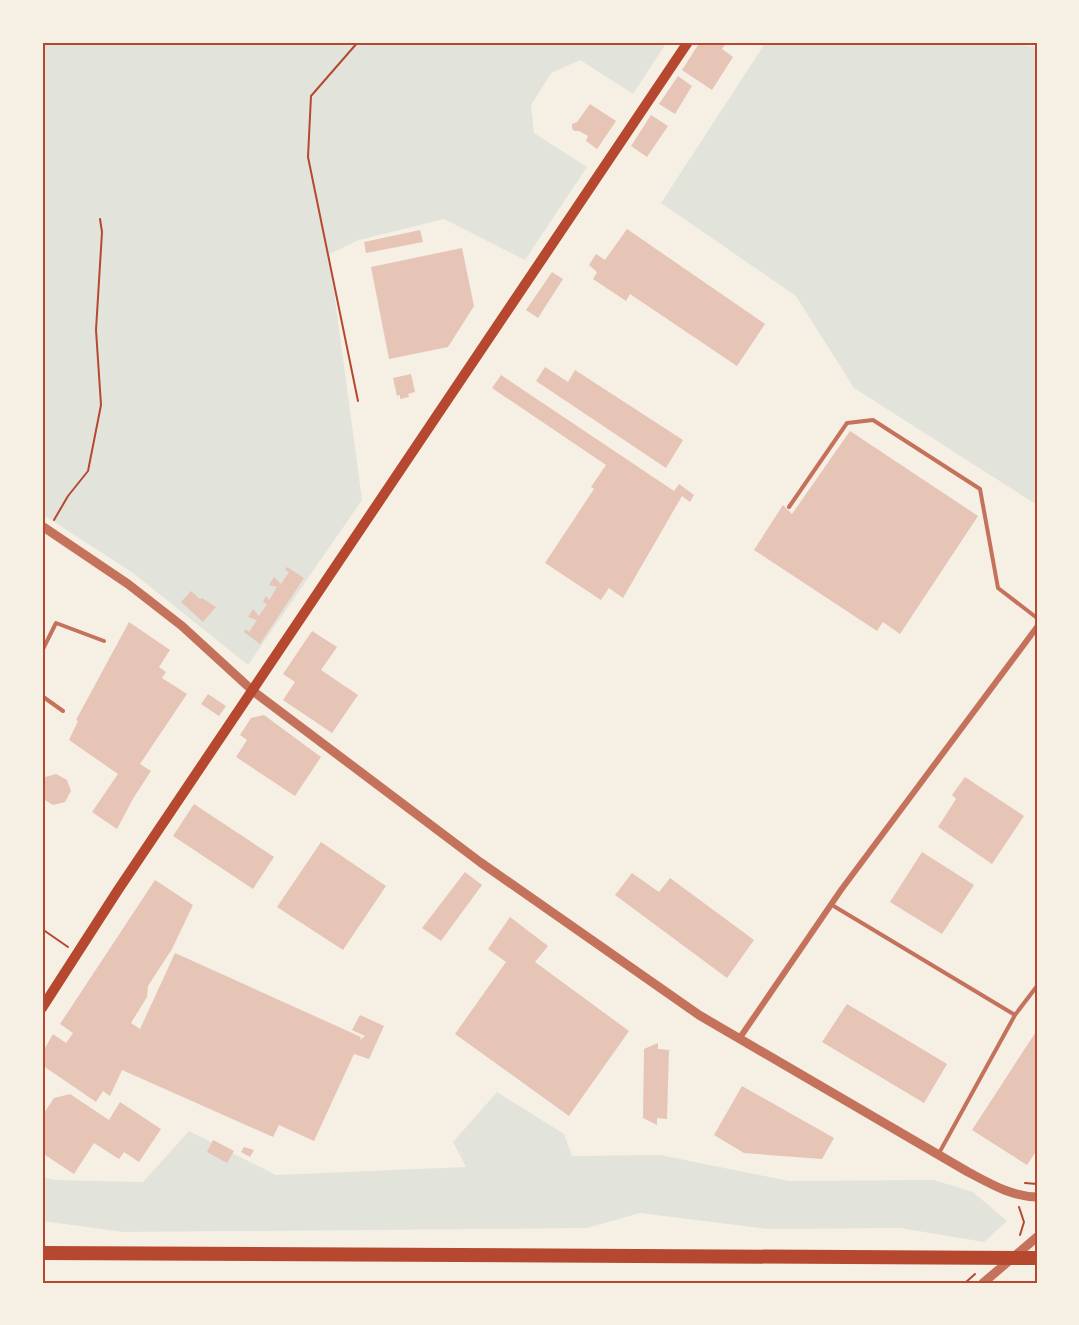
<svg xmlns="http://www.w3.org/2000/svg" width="1079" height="1325" font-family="'DejaVu Sans',sans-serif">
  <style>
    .green { fill: #e2e4dc }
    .building { fill: #e6c5b7 }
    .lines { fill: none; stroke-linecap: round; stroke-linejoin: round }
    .path { stroke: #b5482f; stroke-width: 2 }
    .service { stroke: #c5725c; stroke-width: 4 }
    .minor { stroke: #c5725c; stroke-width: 6 }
    .tertiary { stroke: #c5725c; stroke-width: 9 }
    .secondary { stroke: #b5482f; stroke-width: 10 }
    .motorway { stroke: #b5482f; stroke-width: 14 }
    .neatline { fill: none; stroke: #b5482f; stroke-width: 2 }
  </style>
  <rect width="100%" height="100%" fill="#f6efe4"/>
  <!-- green -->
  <path class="green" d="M42,42H667L633,94L580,60L551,73L531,105L534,133L587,167L525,260L444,219L359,240L329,254L362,500L248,665L133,573L42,514Z
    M766,42H988L1037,47V505L854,388L796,296L661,203Z
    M497,1092L564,1134L572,1156L660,1155L789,1181L934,1180L973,1192L1007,1221L984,1242L900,1228L769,1229L640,1213L587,1228L124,1232L42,1221V1177L55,1180L143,1182L189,1131L276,1175L466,1167L453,1142Z"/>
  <!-- building -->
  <path class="building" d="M700,42H727L722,49L733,57L712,90L682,70Z
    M678,76L692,86L675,114L659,104Z
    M590,104L616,121L597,149L586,141L588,136L579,131H574L572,128V124L577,122Z
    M651,115L668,126L647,157L631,146Z
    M627,229L765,324L737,366L630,294L626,301L593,279L597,272L589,265L596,254L605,260Z
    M420,230L423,242L366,253L364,242Z
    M462,248L474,306L448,347L389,359L371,267Z
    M552,272L563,279L538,318L526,310Z
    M545,367L568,382L575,370L683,440L666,468L536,381Z
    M411,374L415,392L408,394L409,397L400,399V395L397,396L393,378Z
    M501,375L674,491L679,484L694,495L690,502L682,496L623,598L609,588L601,600L545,563L594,489L591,487L606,465L492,388Z
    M850,431L978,516L900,634L883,622L877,631L754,550L783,505L792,514Z
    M287,567L304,578L260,644L244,632L246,629L249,632L257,620L248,617L253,609L259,616L267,604L263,602L266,596L269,600L277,587L269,585L274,577L281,584L289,572L285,570Z
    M191,591L200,599L202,598L216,607L203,622L181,602Z
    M129,622L170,650L159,667L166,672L162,678L187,694L140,764L151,771L134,797L117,829L92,812L118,774L69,740L78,721L76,720Z
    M312,631L337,647L321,670L358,695L332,733L283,700L295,682L283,674Z
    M208,694L226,706L219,716L201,704Z
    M264,715L321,757L295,796L236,757L247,740L240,735L251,718Z
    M56,774L67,780L71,791L65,802L53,805L43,799L42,783L45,777Z
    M965,777L1024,816L992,864L938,827L956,799L952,795Z
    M194,804L274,857L253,889L173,836Z
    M321,842L386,886L343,950L277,907Z
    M922,852L974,885L942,934L890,902Z
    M465,872L482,885L441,941L422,928Z
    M632,873L659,892L670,878L754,940L727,978L615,895Z
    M155,880L193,905L172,949L148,986L147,997L131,1023L140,1029L175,953L361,1037L360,1040L365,1036L352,1030L360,1015L384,1026L369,1059L354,1054L314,1141L279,1125L273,1137L122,1070L110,1096L103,1091L96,1102L42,1065V1049L44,1050L53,1034L66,1043L73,1033L60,1024Z
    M510,917L548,946L535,962L629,1031L569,1116L455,1034L506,962L488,949Z
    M847,1004L947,1064L924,1103L822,1042Z
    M1037,1030V1150L1027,1165L972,1130Z
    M658,1043V1049L669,1050L667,1119L657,1118V1125L643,1118L644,1049Z
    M742,1086L834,1138L822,1159L744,1153L714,1135Z
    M70,1094L109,1120L120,1102L161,1129L139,1162L124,1152L119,1159L94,1143L74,1174L42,1153V1116L54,1098Z
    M213,1140L234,1151L227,1163L207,1152Z
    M244,1147L254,1150L250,1157L241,1152Z"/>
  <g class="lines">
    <!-- path -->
    <path class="path" d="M358,401L308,157L311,96L358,42
      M54,520L68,496L88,471L101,405L96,330L102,232L100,219
      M42,929L68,947
      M1025,1183L1037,1184
      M1019,1207L1024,1222L1020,1235
      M965,1283L975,1274"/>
    <!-- service -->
    <path class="service" d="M789,507L847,423L873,420L980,489L998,588L1037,618
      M42,651L56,623L104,641
      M42,696L63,711
      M832,905L1015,1015L938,1155
      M1015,1015L1037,986"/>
    <!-- minor -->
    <path class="minor" d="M739,1039L841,890L1037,627"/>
    <!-- tertiary -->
    <path class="tertiary" d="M42,526L128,584L182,626L253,691L480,862L699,1015L968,1172C991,1184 1010,1196 1037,1197
      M983,1283L1037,1237"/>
    <!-- secondary -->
    <path class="secondary" d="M42,1008L118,890L688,42"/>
    <!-- motorway -->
    <path class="motorway" d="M42,1253L1037,1258"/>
  </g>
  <!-- border -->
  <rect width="1079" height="1325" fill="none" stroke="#f6efe4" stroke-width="87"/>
  <rect x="44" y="44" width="992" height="1238" class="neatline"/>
</svg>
